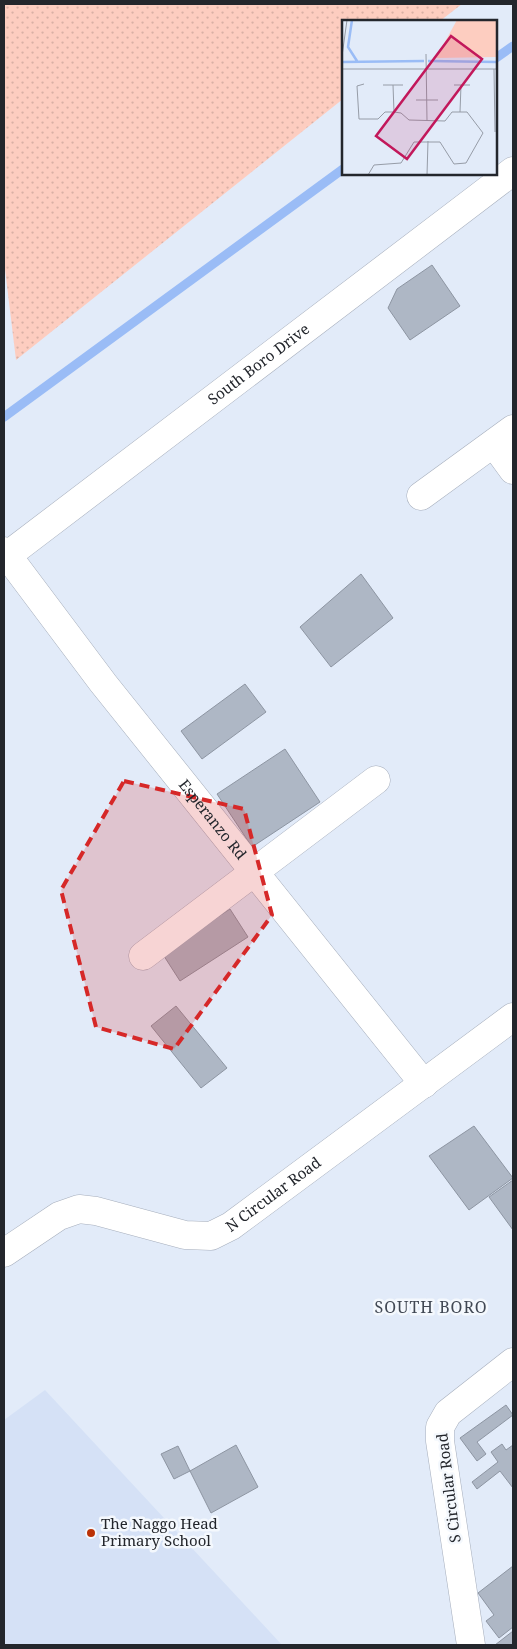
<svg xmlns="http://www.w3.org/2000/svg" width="517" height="1649" font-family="'Noto Serif',serif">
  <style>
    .built { fill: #d5e1f6 }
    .grass { fill: url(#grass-dots) }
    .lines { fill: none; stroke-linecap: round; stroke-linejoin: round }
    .stream { stroke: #9abcf6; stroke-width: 9 }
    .building { fill: #aeb7c5; stroke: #8d95a2 }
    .minor-casing { stroke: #a6aebc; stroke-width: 29 }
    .secondary-casing { stroke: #a6aebc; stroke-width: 29 }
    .minor { stroke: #fff; stroke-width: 28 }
    .secondary { stroke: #fff; stroke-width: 28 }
    .marked { fill: #d62828; fill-opacity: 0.2; stroke: #d62828; stroke-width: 4; stroke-dasharray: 10 6; stroke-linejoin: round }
    .poi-dot { fill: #bb3206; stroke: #f4f8fd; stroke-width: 2 }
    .labels { text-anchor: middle; stroke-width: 5; stroke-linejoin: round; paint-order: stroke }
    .street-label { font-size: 15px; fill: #23262c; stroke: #f4f8fd }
    .poi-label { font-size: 15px; fill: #23262c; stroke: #f4f8fd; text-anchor: start }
    .neighbourhood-label { font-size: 16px; letter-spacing: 1px; fill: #414854; stroke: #f4f8fd }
    .inset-river { fill: none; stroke: #9abcf6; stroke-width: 2.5 }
    .inset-road { fill: none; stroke: #969ca7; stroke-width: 1 }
    .view { fill: #c2185b; fill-opacity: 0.15; stroke: #c2185b; stroke-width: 2.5 }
    .inset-edge { fill: none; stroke: #23262c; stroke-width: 2.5 }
  </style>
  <defs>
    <pattern id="grass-dots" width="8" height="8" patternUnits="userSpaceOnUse" patternTransform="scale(1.25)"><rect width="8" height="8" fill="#fdcdc0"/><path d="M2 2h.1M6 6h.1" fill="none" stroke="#d9b0a5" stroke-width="1.8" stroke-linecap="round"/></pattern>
  </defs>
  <rect width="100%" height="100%" fill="#e2ebf9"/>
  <!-- built -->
  <path class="built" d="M45,1390L282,1645H4V1420Z"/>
  <!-- grass -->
  <path class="grass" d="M4,4H462L440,21H343V99L16,360L4,261Z"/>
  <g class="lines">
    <!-- stream -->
    <path class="stream" d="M496,58L513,46
      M4,417L343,169"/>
  </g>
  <!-- building -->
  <path class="building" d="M432,265L460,306L410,340L388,308L397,289Z
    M361,574L393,618L331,667L300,627Z
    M245,684L266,712L202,759L181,731Z
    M285,749L320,802L252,847L217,794Z
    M230,909L248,937L180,981L162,953Z
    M176,1006L227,1068L201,1088L151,1026Z
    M474,1126L513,1178L469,1210L429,1156Z
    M513,1180V1230L489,1197Z
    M506,1405L513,1415L477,1442L486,1454L477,1461L460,1438Z
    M502,1444L506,1450L513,1445V1488L500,1471L477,1489L472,1482L498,1462L491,1452Z
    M236,1445L258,1487L211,1513L190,1471Z
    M178,1446L190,1471L174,1479L161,1454Z
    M513,1566V1627L499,1638L486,1621L494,1615L478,1593Z
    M513,1631V1645H495Z"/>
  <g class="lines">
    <!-- minor casing -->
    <g class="minor-casing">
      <g id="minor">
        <path d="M494,444L513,470"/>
        <path d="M421,496L513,429"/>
        <path id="s1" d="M4,551L103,683L424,1084"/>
        <path d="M143,956L376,780"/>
        <path id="s2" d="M4,1253L59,1216L79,1209L96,1211L185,1235L211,1236L231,1226L513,1017"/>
        <path d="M471,1645L440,1441V1427L448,1413L513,1362"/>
      </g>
    </g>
    <!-- secondary casing -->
    <g class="secondary-casing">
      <g id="secondary">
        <path id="s3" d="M4,558L513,171"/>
      </g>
    </g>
    <!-- minor -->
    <use href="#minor" class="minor"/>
    <!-- secondary -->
    <use href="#secondary" class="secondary"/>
  </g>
  <!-- marked area -->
  <path class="marked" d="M124,781L244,809L272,915L174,1049L96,1027L61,890Z"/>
  <!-- markers -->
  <circle class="poi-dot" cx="91" cy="1533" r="5"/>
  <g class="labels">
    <!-- street labels -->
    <g class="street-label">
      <text dy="5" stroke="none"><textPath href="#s3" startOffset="320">South Boro Drive</textPath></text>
      <text dy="5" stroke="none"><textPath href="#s1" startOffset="340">Esperanzo Rd</textPath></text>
      <text dy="5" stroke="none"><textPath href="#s2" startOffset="298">N Circular Road</textPath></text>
      <text transform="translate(449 1488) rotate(-97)" y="5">S Circular Road</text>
    </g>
    <!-- poi labels -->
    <g class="poi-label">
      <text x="101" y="1529">The Naggo Head<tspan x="101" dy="17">Primary School</tspan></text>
    </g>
    <!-- neighbourhood labels -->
    <g class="neighbourhood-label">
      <text x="431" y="1313">SOUTH BORO</text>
    </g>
  </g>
  <!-- overview -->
  <g transform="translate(342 20)">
    <rect width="155" height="155" fill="#e2ebf9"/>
    <path d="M115,0H155V37L94,38Z" fill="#fdcdc0"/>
    <path class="inset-river" d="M10,0L6,27L15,41M86,41L155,42M0,42L82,41"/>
    <path class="inset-road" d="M84,34L85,101M0,36L5,0M0,49H155M152,49L153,112M22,64L15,66L17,99H36L43,92H52L59,93L67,100L103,101L110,92H125L141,113M41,65H61M51,65L52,92M112,65H128M74,80H96M118,92L119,65M26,155L32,145L59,143L72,122H98L112,144L124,143L141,113M85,155L86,121"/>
    <path class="view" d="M109,16L140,39L65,139L34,116Z"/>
    <rect width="155" height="155" class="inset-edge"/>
  </g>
  <!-- border -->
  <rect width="517" height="1649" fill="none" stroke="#23262c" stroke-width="10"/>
</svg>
